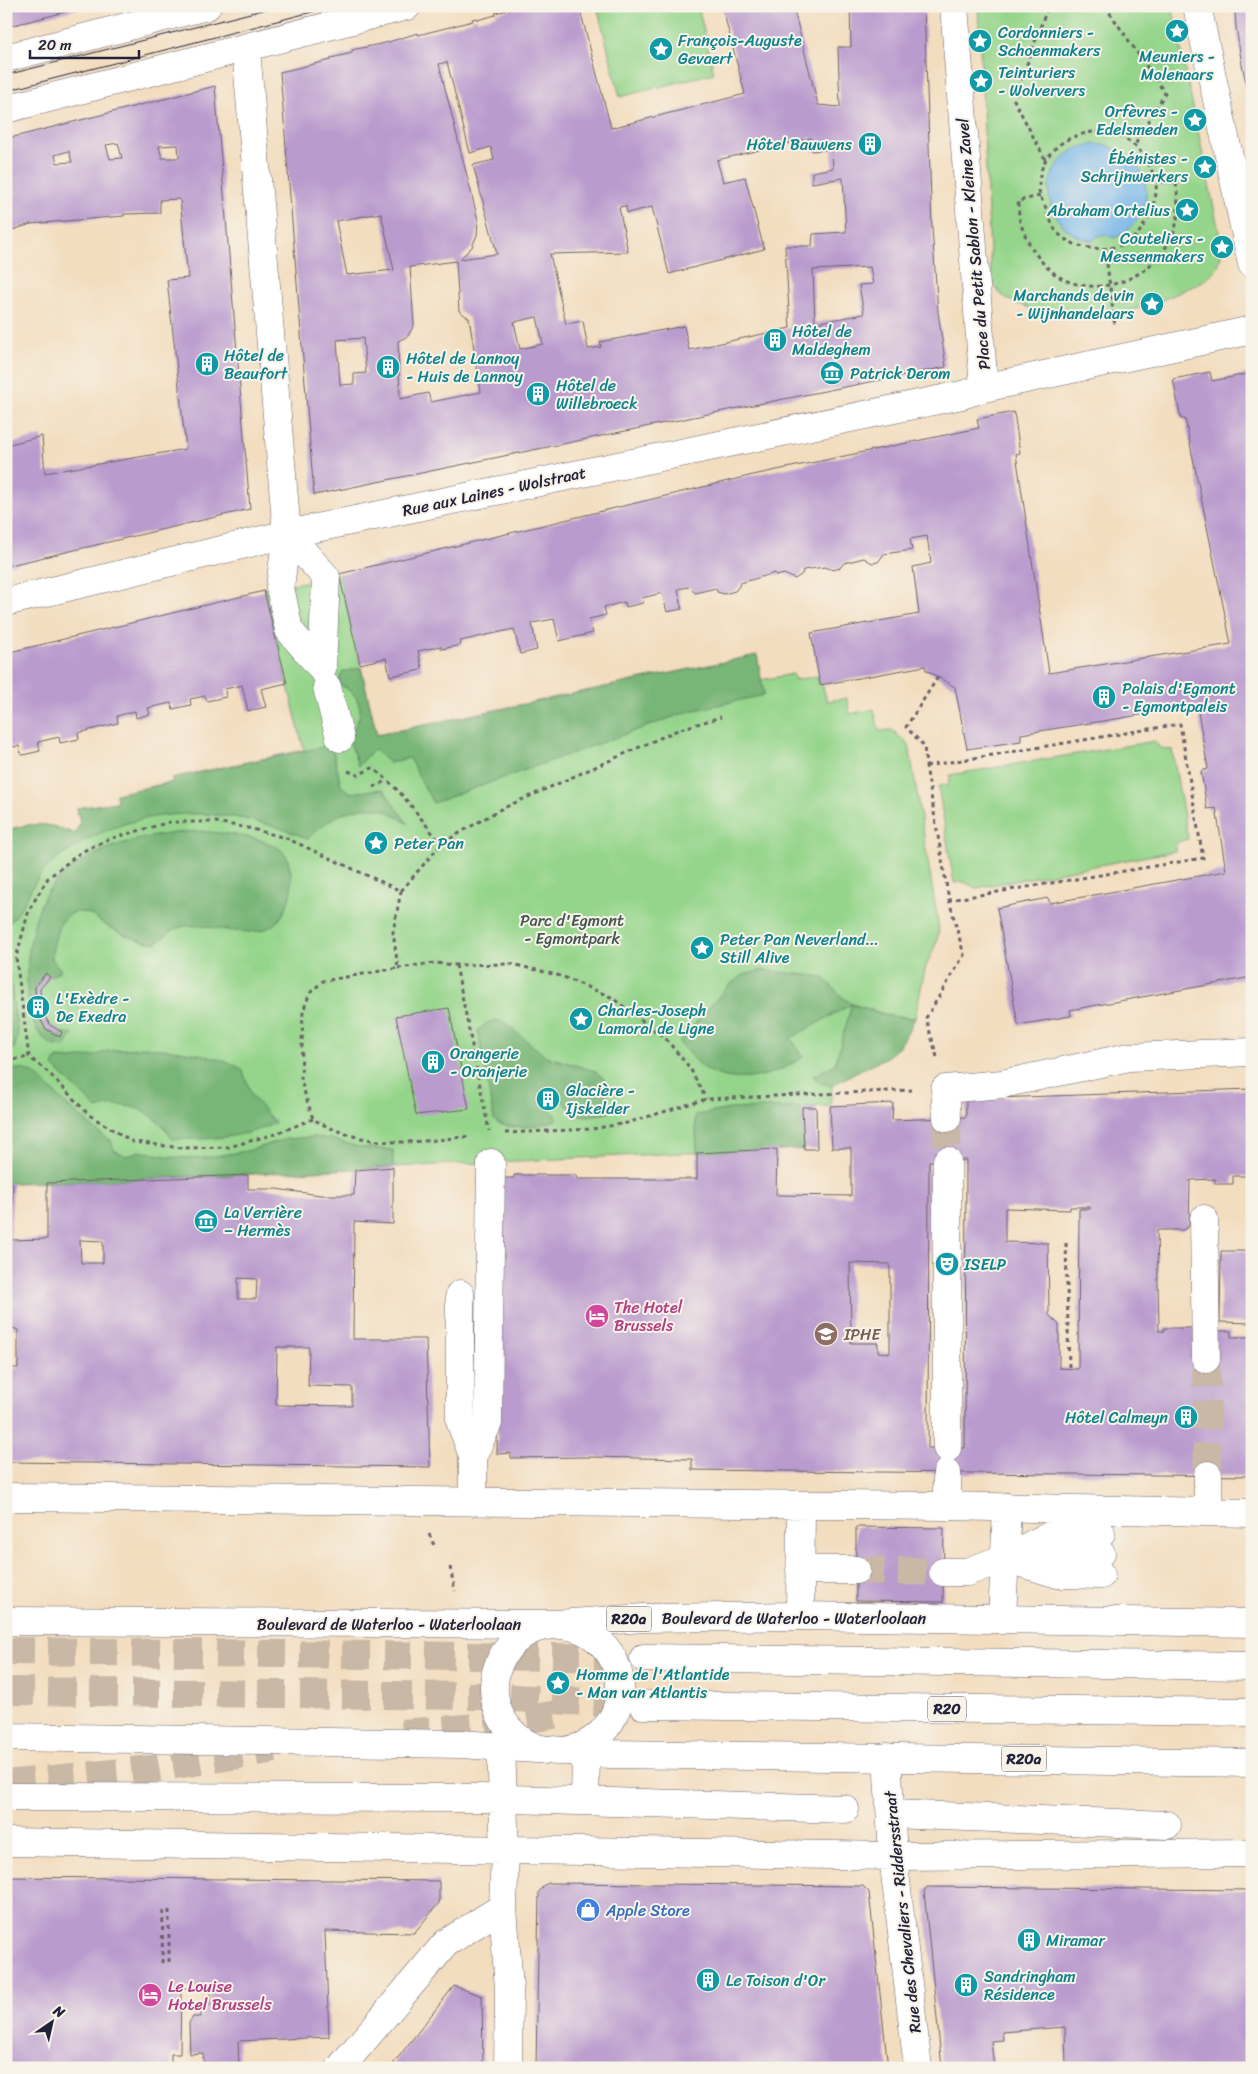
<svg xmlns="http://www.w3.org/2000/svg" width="1258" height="2074" font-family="Sriracha,sans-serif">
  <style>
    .green { fill: #95d58b; stroke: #5c7c63 }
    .forest { fill: #78b677; stroke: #4d6c59 }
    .water { fill: #75b5e9; stroke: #4c6c92 }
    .building { fill: #ba9bce; fill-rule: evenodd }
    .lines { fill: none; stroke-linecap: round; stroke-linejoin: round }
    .minor-tunnel { stroke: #c9b8a5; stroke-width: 28; stroke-dasharray: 28 14; stroke-linecap: butt }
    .highway-tunnel { stroke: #c9b8a5; stroke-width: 28; stroke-dasharray: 28 14; stroke-linecap: butt }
    .minor-casing { stroke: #6b6369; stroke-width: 29 }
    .major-casing { stroke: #6b6369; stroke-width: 29 }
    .highway-casing { stroke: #6b6369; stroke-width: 29 }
    .path { stroke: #6b6369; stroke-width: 3; stroke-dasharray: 4 4; stroke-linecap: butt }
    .minor { stroke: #fff; stroke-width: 28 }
    .major { stroke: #fff; stroke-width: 28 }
    .highway { stroke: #fff; stroke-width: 28 }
    .tram { stroke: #22223b; stroke-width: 1 }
    .labels { text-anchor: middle; stroke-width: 4; stroke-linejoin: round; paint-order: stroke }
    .shield { fill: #f7f3e8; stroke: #62616f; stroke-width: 1 }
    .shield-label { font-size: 15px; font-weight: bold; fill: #22223b }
    .culture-label { font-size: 16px; fill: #0d838f; stroke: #f7f3e8; text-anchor: start }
    .street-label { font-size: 16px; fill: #22223b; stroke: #f7f3e8 }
    .park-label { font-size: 16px; fill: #445853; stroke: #f7f3e8 }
    .hotel-label { font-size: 16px; fill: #b23c85; stroke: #f7f3e8; text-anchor: start }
    .education-label { font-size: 16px; fill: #785e54; stroke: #f7f3e8; text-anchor: start }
    .shop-label { font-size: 16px; fill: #366cbe; stroke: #f7f3e8; text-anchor: start }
  </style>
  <rect width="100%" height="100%" fill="#f7f3e8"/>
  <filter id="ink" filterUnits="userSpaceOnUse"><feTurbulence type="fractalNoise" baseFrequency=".02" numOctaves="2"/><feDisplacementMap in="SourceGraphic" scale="10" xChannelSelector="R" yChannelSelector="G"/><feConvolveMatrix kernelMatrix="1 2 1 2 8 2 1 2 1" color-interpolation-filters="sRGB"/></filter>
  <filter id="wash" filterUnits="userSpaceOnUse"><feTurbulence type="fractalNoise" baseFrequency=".0096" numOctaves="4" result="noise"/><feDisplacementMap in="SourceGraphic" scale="20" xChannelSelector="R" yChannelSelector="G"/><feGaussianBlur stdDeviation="1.12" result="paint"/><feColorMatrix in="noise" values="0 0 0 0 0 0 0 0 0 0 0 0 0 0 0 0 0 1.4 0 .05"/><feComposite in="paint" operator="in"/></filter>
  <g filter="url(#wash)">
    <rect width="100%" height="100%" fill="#f3ddbf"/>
    <!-- green -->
    <path class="green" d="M597,6H698L714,73L620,97Z
      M978,6H1172L1222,247C1221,256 1220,264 1214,272C1208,280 1197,284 1188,288C1167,299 1146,307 1123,312C1095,318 1016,315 998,291C994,286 992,279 991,273Z
      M339,574L377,735L757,655L761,680L793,674L795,680L818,676L820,684H822L827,701L847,698L850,714L874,709L879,731L892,730L909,745L939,929L937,941L925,969L915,1018L890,1016L853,1004L835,1064L830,1106L802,1107L804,1149L682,1153L104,1181L6,1183V830C36,822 46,822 75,834L80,823L77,808L117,802L116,794L173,782L172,778L304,750L264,591Z
      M1155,741L1160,748L1172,750L1188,839L1180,841L1175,845V851L976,888L964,882L954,883L938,786L947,785L950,780V775Z"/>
    <!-- forest -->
    <path class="forest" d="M757,655L764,695L690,711L433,803L409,758L392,762L390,764L374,749L358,766L348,736C366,717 364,694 338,684L342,672L361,668L377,735Z
      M332,745L341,786L351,793L383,789L408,824C400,819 393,813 384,810C356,802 326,818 308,839C235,807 148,802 78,845C68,852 56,859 47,867C29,884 25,910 6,926V830C36,822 46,822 75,834L80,823L77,808L117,802L116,794L173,782L172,778Z
      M200,831C222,834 280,835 288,860C293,877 293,891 286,908C268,951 217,922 185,926C173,928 166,936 156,943C140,942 123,934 108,927C101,923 96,917 89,914C75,908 63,916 58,929C55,939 52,948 52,959L61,970L50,977L45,973L35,987C34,1011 37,1026 60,1037L62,1032L73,1034L65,1047C9,1047 25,922 48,891C83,846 147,834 200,831Z
      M6,967L10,977L18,1037L14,1048L6,1055Z
      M764,970L823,977L842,997L855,1006L890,1016L915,1018C898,1054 894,1054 860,1070C850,1075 841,1081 832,1086L821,1083L813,1076L835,1064L852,1004L791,1038L803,1057C775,1076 733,1089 703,1067C694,1060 686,1051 679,1042L728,986L743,975Z
      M495,1020L504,1022L545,1056L595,1071L605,1080L609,1113L588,1116L579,1115L545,1088L536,1098L555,1114L556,1120C542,1126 505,1132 494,1120L478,1030L487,1023Z
      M145,1047C178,1051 212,1053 242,1069L252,1096L275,1123C243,1138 207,1140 172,1139C157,1112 127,1098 97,1109L53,1066L57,1058L72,1059L94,1056L107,1051Z
      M6,1069H22L35,1074L71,1109L102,1135L111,1140L114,1150L126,1156L139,1151L172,1157L202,1158L247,1151L287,1139L311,1137L330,1139L359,1147L393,1150V1167L104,1181L6,1183Z
      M802,1107L804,1149L697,1153L695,1115L730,1109Z"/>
    <!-- water -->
    <path class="water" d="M1093,144C1152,146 1166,216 1114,238L1108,235L1098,236L1093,241C1051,235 1032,182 1068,154C1075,148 1084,146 1093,144Z"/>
    <g id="blocks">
      <!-- building -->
      <path class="building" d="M6,6H85V7L6,27Z
        M527,6H579L611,128L745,94L722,6H793L818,105L840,107L838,47H851L850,6H924L932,228L938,312L946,367L713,413L314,495L280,72L331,60V58L352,53V50L385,43L418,33V35L473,21L472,19L477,18V20L496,15L495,13ZM447,62L470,153L491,147L494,160L473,165L497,254L460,259L472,247L477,235L478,220L439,64ZM811,138L812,151L832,149L833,168L812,172V183L843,178L846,232L813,234L812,246H785L790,328L689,350L684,326L600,342L601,347L588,349L583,321L566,324L550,254L628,252L619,207L626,206L627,213L652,207L669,274L764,249L745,177L723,182L717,160ZM381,213L394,270L347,275L336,221ZM456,261L459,311L469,318L481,392L431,402L428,393L400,399L398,341L408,336L414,325L410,267ZM870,267L873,284L859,285L864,314L815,323L813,270ZM537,317L543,344L520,349L514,322ZM363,338L366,373L354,374V384L340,385L337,340Z
        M1237,6H1252V109L1242,65L1236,27L1235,13Z
        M215,86L250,509L6,566V445L42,436L45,473L186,449L167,280L188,278L180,199L160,200V213L124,214V216L31,224L6,232V139ZM118,143L122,158L110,159L106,145ZM178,145L179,158H162L159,146ZM69,151L72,162L57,163L55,155Z
        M1210,372L1212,381L1252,373V977L1070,1010L1071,1016L1018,1025L997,908L1048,898L1050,903L1226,871L1216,808L1207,809L1201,771L1208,769L1197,706L1021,734V741L967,749L955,687L926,670L925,666L820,685L811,633L919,614L913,567L931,563L927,536L910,539L912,550L884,554L878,562L872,563L864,558L844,563L840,568L833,570L825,567L803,570L802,574L795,579L784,574L776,576L775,573L740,583L739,586L735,591L724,594L717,592L716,588L695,593L689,587L678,589L682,609L667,612L662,593L642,598L643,603L626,607L625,602L604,607L606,615L589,619L593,633L559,641L554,619L532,623L537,650L520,654L514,629L460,641L461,645L441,649V646L418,651L422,668L420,670L407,673L390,676L386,658L360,664L339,574L753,475L979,428L977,419L1014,412L1020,453L1016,454L1049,673L1231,644L1185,419H1181L1173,379Z
        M264,591L287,683L261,689L266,707L248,711L242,685L225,689L226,697L207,701L205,696L190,699L191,705L173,709L171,703L148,708L150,714L136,718L135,711L117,716L118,723L78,733L79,739L60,743L59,737L38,742L40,751L23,755H21L19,746L6,748V653Z
        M46,973L50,977L40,989L41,1010L50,1025L62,1032L60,1037L46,1029L37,1014L35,987Z
        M449,1008L469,1109L416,1115L396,1016Z
        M1252,1089V1176H1233V1184H1215V1179L1190,1180L1189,1226L1183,1230H1157L1159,1331H1164V1328H1198L1214,1331H1231V1337H1252V1476L692,1470V1459L588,1457L511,1458V1453L497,1454L500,1178H514V1175H576L577,1179H697V1153L777,1149L776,1195L851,1196V1148H832L830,1106L893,1103L892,1120L947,1118L966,1117V1099ZM966,1160L965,1448H928L929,1161ZM1070,1207H1090V1209H1079L1078,1369L1059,1368V1325L1049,1315L1048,1243L1005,1242V1208L1070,1210ZM850,1263L890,1264V1353L878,1352V1343H851Z
        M545,1090L558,1100L551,1109L538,1098Z
        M802,1107H816L817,1149H804Z
        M393,1167V1224L354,1222L353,1339H426L430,1467L6,1462V1368H18V1330L13,1328L11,1322H6V1183H13L10,1240L47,1239V1183L248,1175V1189H276L320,1195H354L355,1170ZM80,1240L103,1241V1263H81ZM238,1278L257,1279L256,1299H238ZM277,1347H309L308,1386L352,1387V1406L276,1405Z
        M1221,1251H1252V1323L1220,1322Z
        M856,1527L944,1528L943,1602L856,1601Z
        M6,1877L439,1881V1903L414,1933L325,1931L329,2037L238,2041L239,2068H216L217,2063H204L203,2053L190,2054L189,2023L193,2017H201V2005H210V1988H181L180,2054H171V2068H6Z
        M549,1883L863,1886L869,1892L888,2068H536L539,1892L544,1885Z
        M927,1887L1252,1890V2068H1066L1065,2027L1002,2032L1003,2040L991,2041L994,2068H942L924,1891Z
        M454,1986L482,1996L483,2068H390Z"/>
    </g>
  </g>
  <g filter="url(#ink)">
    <use href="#blocks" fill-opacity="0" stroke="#6b6369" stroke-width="1"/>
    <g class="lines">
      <!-- minor-tunnel -->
      <path class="minor-tunnel" d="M947,1118V1161
        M1206,1359L1208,1475
        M856,1570L943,1572"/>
      <!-- highway-tunnel -->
      <path class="highway-tunnel" d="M6,1651L644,1658
        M6,1691L479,1696L643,1705
        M402,1733L479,1727L565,1713
        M6,1784L151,1769L275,1749"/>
      <!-- minor casing -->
      <g class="minor-casing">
        <path id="minor" d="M954,6L984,388
          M1197,6L1252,264
          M246,49L287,534L280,587L289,630L322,669
          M6,58L207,6
          M6,109L407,6
          M287,534L326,577L322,669
          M6,602L287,534L962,395L984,388L1252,330
          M327,687L340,738
          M947,1118L945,1089L1002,1084L1129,1057L1252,1052
          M1204,1219L1206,1359
          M460,1294V1421L473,1456V1502
          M947,1448V1161
          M473,1456L488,1423L491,1163
          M1208,1475V1512
          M6,1497L947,1506L1252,1513
          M947,1506V1473
          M1021,1556L1058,1553H1101
          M1005,1558L1058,1574L1101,1575
          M800,1570H856
          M943,1572H967L1005,1558L1059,1531L1101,1533
          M800,1616L801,1506
          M1002,1620L1007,1507
          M494 1688a63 63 0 1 1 126 0a63 63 0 1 1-126 0Z
          M501,1747L505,1851L503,1907L509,1989L508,2068
          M887,1757L893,1856L918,2068
          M6,1797L480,1798L845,1809
          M585,1800L586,1753
          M891,1814L1167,1825
          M6,1842L893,1856L1252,1853
          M340,2068L446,1943L503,1907"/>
      </g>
      <!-- major casing -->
      <g class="major-casing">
        <path id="major" d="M6,1621L557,1624L644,1618L800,1616L1252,1623
          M6,1737L461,1744L610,1754L1252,1763"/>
      </g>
      <!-- highway casing -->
      <g class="highway-casing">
        <path id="highway" d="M644,1658L1252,1666
          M643,1705L1252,1712"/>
      </g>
      <!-- path -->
      <path class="path" d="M1105,6L1165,93L1135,145
        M1104,131C1129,137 1144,150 1153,174C1155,180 1157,186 1156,193C1154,206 1148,220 1140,231C1134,241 1119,247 1108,248C1089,250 1069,246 1056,231C1052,225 1049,216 1047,210C1044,204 1039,196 1039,189C1038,150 1069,132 1104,131Z
        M1045,159L1014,100L1048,6
        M1040,196L1018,201C1019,209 1018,217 1021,224C1027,245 1044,270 1065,280C1107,298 1155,275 1173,234C1180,218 1178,199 1176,182H1156
        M1105,248L1115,327
        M926,766L1180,724L1203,858L949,900L926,766L924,746L906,727L938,677
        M348,771L358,775L372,768C399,786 420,818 441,844
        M373,787L380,785L386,779
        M401,891L393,932L398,968L323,981L310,993L303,1011L301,1081L313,1119C367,1150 412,1143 471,1136
        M456,965L489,1131
        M398,968L435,963L456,965L512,964L561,976L611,997L665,1038L690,1068L706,1099
        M937,1057L926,1018L964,955L949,900
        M6,1061L29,1057
        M313,1119L275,1134L229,1147L182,1148L133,1142L89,1115L49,1073L29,1057L16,958L29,910L48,878L81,852L109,839L170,822H216L248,828L286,838L401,891L441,844L499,810L680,729L721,717
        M505,1133L592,1129L627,1123L706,1099L912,1090
        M1066,1243L1069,1368
        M429,1534L434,1545
        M450,1567L455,1591
        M169,1962V1907
        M162,1963L163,1907"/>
      <!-- minor -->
      <use href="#minor" class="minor"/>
      <!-- major -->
      <use href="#major" class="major"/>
      <!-- highway -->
      <use href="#highway" class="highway"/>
      <!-- tram -->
      <path class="tram" d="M6,75L278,6
        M6,91L335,6"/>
    </g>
  </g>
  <!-- icons -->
  <defs>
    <g id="sight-disc" transform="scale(1.25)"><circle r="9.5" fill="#0f9aa8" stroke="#f7f3e8"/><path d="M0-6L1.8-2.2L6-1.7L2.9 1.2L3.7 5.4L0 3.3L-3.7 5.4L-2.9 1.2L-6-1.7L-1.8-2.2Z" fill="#fff"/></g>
    <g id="building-disc" transform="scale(1.25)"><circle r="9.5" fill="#0f9aa8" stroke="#f7f3e8"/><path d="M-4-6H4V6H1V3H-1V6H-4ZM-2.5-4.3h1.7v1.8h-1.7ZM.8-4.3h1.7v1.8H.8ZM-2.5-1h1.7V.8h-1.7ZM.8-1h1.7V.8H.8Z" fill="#fff"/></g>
    <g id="museum-disc" transform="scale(1.25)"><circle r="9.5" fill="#0f9aa8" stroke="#f7f3e8"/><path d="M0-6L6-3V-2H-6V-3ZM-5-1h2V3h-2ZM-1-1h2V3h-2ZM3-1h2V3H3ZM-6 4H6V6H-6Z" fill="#fff"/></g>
    <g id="theatre-disc" transform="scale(1.25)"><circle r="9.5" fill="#0f9aa8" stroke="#f7f3e8"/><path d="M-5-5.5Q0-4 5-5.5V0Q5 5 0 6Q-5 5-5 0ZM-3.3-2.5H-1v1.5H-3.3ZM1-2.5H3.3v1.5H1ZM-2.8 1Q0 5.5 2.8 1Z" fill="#fff"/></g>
    <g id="hotel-disc" transform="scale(1.25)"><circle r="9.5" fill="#d1479c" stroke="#f7f3e8"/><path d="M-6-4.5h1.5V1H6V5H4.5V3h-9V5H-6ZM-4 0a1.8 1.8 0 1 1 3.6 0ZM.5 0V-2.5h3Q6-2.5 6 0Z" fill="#fff"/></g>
    <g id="university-disc" transform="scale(1.25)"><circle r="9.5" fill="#8d6e63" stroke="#f7f3e8"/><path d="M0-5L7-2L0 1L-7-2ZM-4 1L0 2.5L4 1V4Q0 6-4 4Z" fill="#fff"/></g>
    <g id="shop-disc" transform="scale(1.25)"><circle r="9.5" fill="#3f7fe0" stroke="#f7f3e8"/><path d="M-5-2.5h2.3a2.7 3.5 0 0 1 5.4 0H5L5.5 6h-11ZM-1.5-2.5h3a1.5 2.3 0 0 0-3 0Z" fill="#fff"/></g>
  </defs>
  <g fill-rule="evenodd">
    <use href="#sight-disc" x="1177" y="31"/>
    <use href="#sight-disc" x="980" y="41"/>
    <use href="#sight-disc" x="661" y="49"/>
    <use href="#sight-disc" x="981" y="81"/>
    <use href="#sight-disc" x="1195" y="120"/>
    <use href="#building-disc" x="870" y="144"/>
    <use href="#sight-disc" x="1205" y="167"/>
    <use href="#sight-disc" x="1187" y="210"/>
    <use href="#sight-disc" x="1222" y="247"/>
    <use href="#sight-disc" x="1152" y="304"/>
    <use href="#building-disc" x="775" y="340"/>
    <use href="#building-disc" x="207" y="364"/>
    <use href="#building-disc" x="388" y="367"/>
    <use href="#museum-disc" x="832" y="373"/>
    <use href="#building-disc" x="538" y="394"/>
    <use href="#building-disc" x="1104" y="697"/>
    <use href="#sight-disc" x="376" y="843"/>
    <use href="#sight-disc" x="702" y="948"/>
    <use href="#building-disc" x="38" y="1007"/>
    <use href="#sight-disc" x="581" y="1019"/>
    <use href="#building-disc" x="433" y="1062"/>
    <use href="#building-disc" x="548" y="1099"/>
    <use href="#museum-disc" x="206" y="1221"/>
    <use href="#theatre-disc" x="947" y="1264"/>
    <use href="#hotel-disc" x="597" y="1316"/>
    <use href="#university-disc" x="826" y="1334"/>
    <use href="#building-disc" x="1186" y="1417"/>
    <use href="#sight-disc" x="558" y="1683"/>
    <use href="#shop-disc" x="588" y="1910"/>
    <use href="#building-disc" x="1029" y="1940"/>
    <use href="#building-disc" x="708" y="1980"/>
    <use href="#building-disc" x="966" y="1985"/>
    <use href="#hotel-disc" x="150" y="1995"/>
  </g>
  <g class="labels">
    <!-- shield labels -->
    <g class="shield">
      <rect x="606.5" y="1606.5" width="45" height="25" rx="4"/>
      <rect x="928" y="1696.5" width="38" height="25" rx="4"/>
      <rect x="1001.5" y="1746.5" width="45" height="25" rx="4"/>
    </g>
    <g class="shield-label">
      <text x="629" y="1624">R20a</text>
      <text x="947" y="1714">R20</text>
      <text x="1024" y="1764">R20a</text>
    </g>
    <!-- culture labels -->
    <g class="culture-label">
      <text x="998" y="38">Cordonniers -<tspan x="998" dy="18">Schoenmakers</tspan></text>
      <text x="678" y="46">François-Auguste<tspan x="678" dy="18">Gevaert</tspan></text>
      <text x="1177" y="62" text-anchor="middle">Meuniers -<tspan x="1177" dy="18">Molenaars</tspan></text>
      <text x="998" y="78">Teinturiers<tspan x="998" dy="18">- Wolververs</tspan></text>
      <text x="1178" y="117" text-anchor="end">Orfèvres -<tspan x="1178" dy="18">Edelsmeden</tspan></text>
      <text x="852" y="150" text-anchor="end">Hôtel Bauwens</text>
      <text x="1188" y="164" text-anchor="end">Ébénistes -<tspan x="1188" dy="18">Schrijnwerkers</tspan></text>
      <text x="1170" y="216" text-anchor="end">Abraham Ortelius</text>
      <text x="1204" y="244" text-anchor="end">Couteliers -<tspan x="1204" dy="18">Messenmakers</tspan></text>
      <text x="1134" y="301" text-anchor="end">Marchands de vin<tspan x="1134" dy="18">- Wijnhandelaars</tspan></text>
      <text x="792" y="337">Hôtel de<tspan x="792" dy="18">Maldeghem</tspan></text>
      <text x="224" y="361">Hôtel de<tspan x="224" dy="18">Beaufort</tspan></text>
      <text x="406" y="364">Hôtel de Lannoy<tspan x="406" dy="18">- Huis de Lannoy</tspan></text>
      <text x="850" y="379">Patrick Derom</text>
      <text x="556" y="391">Hôtel de<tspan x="556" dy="18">Willebroeck</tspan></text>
      <text x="1122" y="694">Palais d'Egmont<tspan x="1122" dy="18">- Egmontpaleis</tspan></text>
      <text x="394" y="849">Peter Pan</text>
      <text x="720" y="945">Peter Pan Neverland…<tspan x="720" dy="18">Still Alive</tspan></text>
      <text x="56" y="1004">L'Exèdre -<tspan x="56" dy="18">De Exedra</tspan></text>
      <text x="598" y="1016">Charles-Joseph<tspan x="598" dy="18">Lamoral de Ligne</tspan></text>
      <text x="450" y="1059">Orangerie<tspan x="450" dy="18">- Oranjerie</tspan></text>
      <text x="566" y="1096">Glacière -<tspan x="566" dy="18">Ijskelder</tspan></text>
      <text x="224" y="1218">La Verrière<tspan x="224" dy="18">– Hermès</tspan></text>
      <text x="964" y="1270">ISELP</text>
      <text x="1168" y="1423" text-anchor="end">Hôtel Calmeyn</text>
      <text x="576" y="1680">Homme de l'Atlantide<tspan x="576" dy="18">- Man van Atlantis</tspan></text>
      <text x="1046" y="1946">Miramar</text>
      <text x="984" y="1982">Sandringham<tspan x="984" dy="18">Résidence</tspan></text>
      <text x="726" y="1986">Le Toison d'Or</text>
    </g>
    <!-- street labels -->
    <g class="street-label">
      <text transform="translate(973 244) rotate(-95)" y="6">Place du Petit Sablon - Kleine Zavel</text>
      <text transform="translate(494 491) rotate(-12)" y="6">Rue aux Laines - Wolstraat</text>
      <text x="794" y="1624">Boulevard de Waterloo - Waterloolaan</text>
      <text x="389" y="1630">Boulevard de Waterloo - Waterloolaan</text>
      <text transform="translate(902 1912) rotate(-96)" y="6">Rue des Chevaliers - Riddersstraat</text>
    </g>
    <!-- park labels -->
    <g class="park-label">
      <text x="572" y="926">Parc d'Egmont<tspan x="572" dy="18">- Egmontpark</tspan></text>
    </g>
    <!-- hotel labels -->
    <g class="hotel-label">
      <text x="614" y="1313">The Hotel<tspan x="614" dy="18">Brussels</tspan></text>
      <text x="168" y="1992">Le Louise<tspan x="168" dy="18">Hotel Brussels</tspan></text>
    </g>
    <!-- education labels -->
    <g class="education-label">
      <text x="844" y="1340">IPHE</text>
    </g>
    <!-- shop labels -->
    <g class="shop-label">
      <text x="606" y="1916">Apple Store</text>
    </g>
  </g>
  <!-- margin -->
  <rect width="1258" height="2074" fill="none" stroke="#f7f3e8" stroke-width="25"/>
  <!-- north arrow -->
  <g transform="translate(52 2022) rotate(34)" stroke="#f7f3e8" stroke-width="4" paint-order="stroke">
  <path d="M0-4L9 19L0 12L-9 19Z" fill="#22223b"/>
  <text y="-8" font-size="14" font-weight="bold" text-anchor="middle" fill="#22223b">N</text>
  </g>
  <!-- scale -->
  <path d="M30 50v8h109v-8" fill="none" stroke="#22223b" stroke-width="2.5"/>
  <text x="38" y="50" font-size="15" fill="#22223b" stroke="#f7f3e8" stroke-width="4" paint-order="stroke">20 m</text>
</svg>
